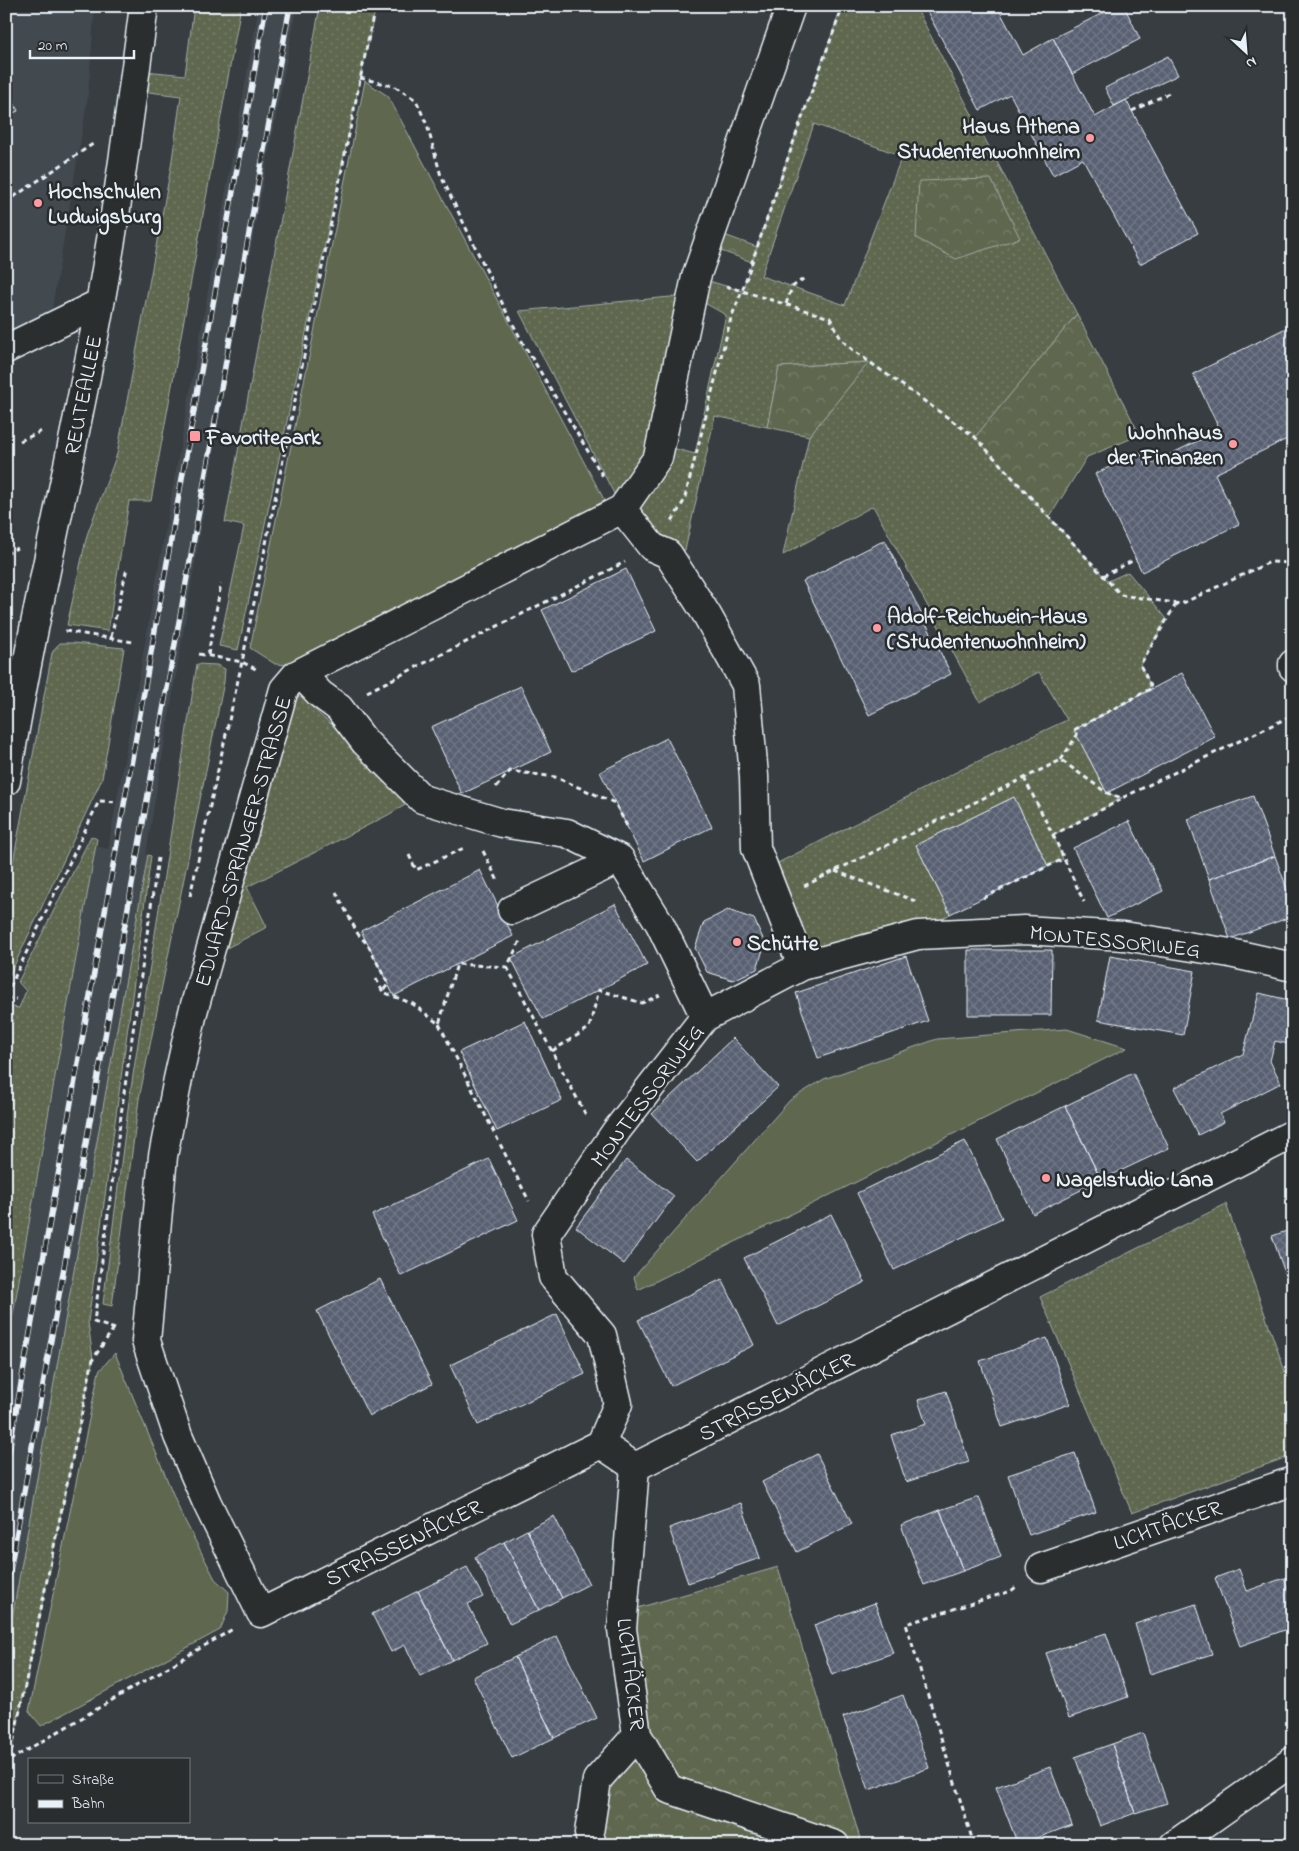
<svg xmlns="http://www.w3.org/2000/svg" width="1299" height="1851" font-family="'Indie Flower',sans-serif">
  <style>
    .built { fill: #424850 }
    .grass { fill: url(#grass-dots); stroke: #a3aca4; fill-rule: evenodd }
    .forest { fill: url(#forest-crowns); stroke: #a3aca4 }
    .garden { fill: #5e684f; stroke: #a3aca4 }
    .building { fill: url(#building-cross-hatch); stroke: #e8f1f8 }
    .lines { fill: none; stroke-linecap: round; stroke-linejoin: round }
    .minor-casing { stroke: #e8f1f8; stroke-width: 31 }
    .path { stroke: #e8f1f8; stroke-width: 3; stroke-dasharray: 5 4; stroke-linecap: butt }
    .minor { stroke: #2a2d2e; stroke-width: 28 }
    .rail-casing { stroke: #e8f1f8; stroke-width: 5.5 }
    .rail { stroke: #2a2d2e; stroke-width: 4; stroke-dasharray: 11; stroke-linecap: butt }
    .poi-dot { fill: #ff9aa2; stroke: #2a2d2e; stroke-width: 2 }
    .labels { text-anchor: middle; stroke-width: 5; stroke-linejoin: round; paint-order: stroke }
    .poi-label { font-size: 22px; font-weight: bold; fill: #e8f1f8; stroke: #2a2d2e; text-anchor: start }
    .street-label { font-size: 22px; fill: #e8f1f8; stroke: #2a2d2e }
  </style>
  <defs>
    <pattern id="grass-dots" width="8" height="8" patternUnits="userSpaceOnUse" patternTransform="scale(1.25)"><rect width="8" height="8" fill="#5e684f"/><path d="M2 2h.1M6 6h.1" fill="none" stroke="#757e69" stroke-width="1.8" stroke-linecap="round"/></pattern>
    <pattern id="forest-crowns" width="20" height="18" patternUnits="userSpaceOnUse" patternTransform="scale(1.25)"><rect width="20" height="18" fill="#5e684f"/><path d="M2 6a3 3 0 1 1 6 0M12 15a3 3 0 1 1 6 0" fill="none" stroke="#757e69"/></pattern>
    <pattern id="building-cross-hatch" width="8" height="8" patternUnits="userSpaceOnUse" patternTransform="scale(1.25)"><rect width="8" height="8" fill="#596172"/><path d="M0 0l8 8M0 8l8-8" fill="none" stroke="#717887"/></pattern>
  </defs>
  <rect width="100%" height="100%" fill="#383d42"/>
  <filter id="ink" filterUnits="userSpaceOnUse"><feTurbulence type="fractalNoise" baseFrequency=".02" numOctaves="2"/><feDisplacementMap in="SourceGraphic" scale="10" xChannelSelector="R" yChannelSelector="G"/><feConvolveMatrix kernelMatrix="1 2 1 2 8 2 1 2 1" color-interpolation-filters="sRGB"/></filter>
  <g filter="url(#ink)">
    <!-- built -->
    <path class="built" d="M6,6H95L88,97L52,309L6,332Z
      M259,6H297L228,367L146,854L148,855L6,1652V1354L65,1026L95,846L108,849Z"/>
    <!-- grass -->
    <path class="grass" d="M194,6H241L151,501H129L108,631L67,625L87,535L117,454L171,167L181,96L133,90L135,70L185,75Z
      M320,6H376L238,650L219,646L244,526L225,522Z
      M842,6H915L1077,314L976,437L1108,581L1128,572L1167,619L1140,665L1152,688L1074,730L1107,793L1122,798L1053,835L1063,859L1048,866L1014,797L916,845L950,914L918,935L802,966L764,870L970,765L1067,720L1039,672L980,702L873,506L783,555L809,436L868,362L779,367L767,427L715,416L685,550L668,554L622,509L519,311L692,295L696,277L742,291L795,136ZM814,124L902,156L845,305L761,276ZM692,296L726,315L695,454L661,445Z
      M60,643H73L124,648L102,779L6,983V900L52,653L56,647Z
      M197,664L217,665L225,669L224,682L139,1099L112,1306L103,1304L129,1101Z
      M301,695L321,716L339,730L366,764L407,804L388,815L247,887L267,927L223,950L284,711L296,698Z
      M91,836L97,839L6,1354V1006L19,1008L26,991L18,982Z
      M148,855L151,856L88,1322L93,1359L6,1778V1652Z
      M1226,1204L1293,1394V1455L1132,1513L1040,1297Z"/>
    <!-- forest -->
    <path class="forest" d="M991,179L1020,238L956,259L916,238L919,181Z
      M719,233L757,247L752,262L707,246Z
      M1077,314L1140,435L1087,457L1049,518L975,437Z
      M869,362L809,436L767,427L779,367Z
      M778,1567L862,1845H599L601,1802L637,1735L624,1612Z"/>
    <!-- garden -->
    <path class="garden" d="M365,81L388,96L607,505L290,665L275,664L250,648Z
      M1067,1029L1127,1048L638,1290L634,1277L790,1100L824,1079L937,1039Z
      M115,1353L180,1511L215,1579L229,1592L228,1611L220,1630L41,1726L29,1711L99,1371Z"/>
    <!-- building -->
    <path class="building" d="M924,6H997L1023,55L1053,38L1095,117L1126,100L1198,233L1140,264L1083,159L1053,175L1010,94L980,110Z
      M1117,6H1124L1140,39L1072,74L1053,38Z
      M1168,56L1178,75L1114,106L1105,88Z
      M6,85L18,111L6,116Z
      M1290,326L1293,331V436L1215,474L1239,524L1142,572L1095,474L1140,452L1146,466L1220,430L1193,374Z
      M885,540L951,674L869,715L803,581Z
      M626,569L656,631L571,671L542,610Z
      M1182,673L1215,737L1107,793L1074,730Z
      M521,686L551,752L462,794L431,727Z
      M667,738L712,827L644,861L600,772Z
      M1253,796L1275,856L1209,879L1188,819Z
      M1014,797L1048,866L950,914L916,845Z
      M1129,821L1163,891L1107,918L1073,848Z
      M1275,856L1293,905V916L1230,939L1209,879Z
      M480,870L513,936L394,996L361,931Z
      M615,904L647,965L543,1019L511,958Z
      M728,910L754,919L765,943L757,969L733,980L707,972L695,948L704,922Z
      M968,950H1052L1051,1015H968Z
      M906,956L928,1021L818,1058L796,993Z
      M1110,956L1195,971L1183,1035L1098,1020Z
      M1259,993L1293,1001V1045L1275,1041L1270,1061L1281,1083L1220,1114L1224,1122L1198,1135L1174,1088L1243,1054Z
      M525,1021L562,1100L497,1131L459,1052Z
      M733,1038L778,1087L697,1162L652,1114Z
      M1133,1073L1169,1148L1101,1180L1065,1106Z
      M1065,1106L1101,1180L1033,1214L997,1139Z
      M965,1141L1002,1218L894,1270L857,1193Z
      M489,1159L518,1220L401,1276L372,1215Z
      M626,1160L674,1196L624,1264L576,1227Z
      M831,1214L865,1282L778,1326L744,1258Z
      M1293,1229V1296L1272,1236Z
      M380,1279L432,1384L369,1416L317,1311Z
      M722,1279L754,1345L671,1386L638,1320Z
      M557,1314L585,1374L478,1425L450,1365Z
      M1047,1338L1070,1404L1002,1427L980,1361Z
      M946,1391L969,1462L906,1482L891,1435L926,1424L918,1400Z
      M1075,1453L1096,1512L1029,1535L1008,1475Z
      M817,1454L852,1524L797,1552L762,1482Z
      M979,1497L1001,1557L963,1571L940,1510Z
      M741,1503L760,1558L688,1583L669,1528Z
      M940,1510L963,1571L924,1585L901,1525Z
      M554,1516L589,1584L562,1598L527,1530Z
      M527,1530L562,1598L539,1610L504,1542Z
      M504,1542L539,1610L510,1624L475,1557Z
      M467,1567L483,1597L468,1604L487,1643L452,1660L418,1591Z
      M1239,1569L1247,1591L1284,1578L1293,1602V1627L1240,1646L1215,1578Z
      M418,1591L452,1660L420,1676L405,1645L391,1652L372,1614Z
      M875,1603L893,1653L832,1675L814,1625Z
      M1196,1604L1212,1654L1150,1674L1135,1624Z
      M1106,1633L1128,1697L1069,1718L1046,1653Z
      M557,1636L597,1718L554,1738L515,1657Z
      M515,1657L554,1738L512,1758L473,1677Z
      M903,1695L929,1768L869,1790L843,1717Z
      M1143,1733L1167,1803L1135,1813L1112,1744Z
      M1112,1744L1135,1813L1100,1826L1075,1757Z
      M1050,1767L1072,1825L1018,1845L996,1787Z"/>
    <g class="lines">
      <!-- minor casing -->
      <g class="minor-casing">
        <path id="minor" d="M791,6L696,277L658,457L622,509L296,675L284,689L193,1012L178,1079L163,1156L146,1341L178,1436L207,1503L261,1613L601,1444L635,1467L1293,1134
          M6,349L100,303
          M622,509L652,547L668,554L707,615L746,685L754,776L756,848L802,966
          M1293,664V667
          M300,673L320,694L339,708L365,742L422,799L502,823L567,833L620,859L660,924L705,1017
          M6,781C32,621 71,463 100,304C118,205 131,105 144,6
          M512,910L620,859
          M601,1444L618,1404L602,1335L553,1277L546,1234L617,1130L705,1017L802,966L918,935L1024,930L1124,936L1230,953L1293,967
          M635,1467L622,1629L637,1735L669,1789L835,1845
          M1041,1568L1293,1481
          M592,1845L589,1833L597,1780L637,1735
          M1174,1845L1293,1761"/>
      </g>
      <!-- path -->
      <path class="path" d="M360,78L394,86L416,100L427,125L441,176L505,309L523,343L604,478
        M1132,111L1169,93
        M6,202L93,144
        M726,286L830,318L841,339L854,351L975,437L1121,595L1181,604L1270,562L1293,563
        M786,304L792,287L806,277
        M20,441L42,431
        M672,521L684,501L731,318L742,291L799,126L843,6
        M6,554L17,548
        M1103,576L1136,559
        M65,631L133,642
        M111,637L127,568
        M199,654L242,662L258,670
        M208,655L221,584
        M367,692L625,562
        M1061,760L1077,735L1074,730L1152,688L1140,665L1176,604
        M1024,778L1053,835L1122,799
        M496,787L510,771L555,777L615,803L627,826
        M1053,835L1084,902
        M483,851L498,881
        M409,855L416,870L466,847
        M835,871L918,902
        M804,886L1061,760L1107,793L1122,798L1293,715
        M336,892L358,934L368,945L388,984L383,991
        M190,896L242,662L375,6
        M983,898L1063,859
        M507,967L587,1117
        M376,979L383,992L413,1004L439,1024L457,964L507,967L520,941
        M6,995L99,801L116,802
        M6,998L16,999
        M439,1024L529,1201
        M552,1051L589,1028L599,990L642,1003L660,995
        M115,1329L94,1322L123,1100L158,858
        M10,1760L233,1629
        M6,1777L93,1359L114,1328
        M974,1845L906,1624L1011,1591L1016,1587"/>
      <!-- minor -->
      <use href="#minor" class="minor"/>
      <!-- rail casing -->
      <g class="rail-casing">
        <path id="rail" d="M6,1468L266,6
          M6,1593L162,716L290,6"/>
      </g>
      <!-- rail -->
      <use href="#rail" class="rail"/>
    </g>
  </g>
  <!-- markers -->
  <g class="poi-dot">
    <circle cx="1090" cy="138" r="5"/>
    <circle cx="38" cy="203" r="5"/>
    <rect x="189" y="430" width="12" height="12" rx="2.5"/>
    <circle cx="1233" cy="444" r="5"/>
    <circle cx="877" cy="628" r="5"/>
    <circle cx="737" cy="942" r="5"/>
    <circle cx="1046" cy="1178" r="5"/>
  </g>
  <g class="labels">
    <!-- poi labels -->
    <g class="poi-label">
      <text x="1080" y="133" text-anchor="end">Haus Athena<tspan x="1080" dy="25">Studentenwohnheim</tspan></text>
      <text x="48" y="198">Hochschulen<tspan x="48" dy="25">Ludwigsburg</tspan></text>
      <text x="1223" y="439" text-anchor="end">Wohnhaus<tspan x="1223" dy="25">der Finanzen</tspan></text>
      <text x="206" y="444">Favoritepark</text>
      <text x="887" y="623">Adolf-Reichwein-Haus<tspan x="887" dy="25">(Studentenwohnheim)</tspan></text>
      <text x="747" y="950">Schütte</text>
      <text x="1056" y="1186">Nagelstudio Lana</text>
    </g>
    <!-- street labels -->
    <g class="street-label">
      <text transform="translate(82 395) rotate(-79)" y="8">REUTEALLEE</text>
      <text transform="translate(242 841) rotate(-74)" y="8">EDUARD-SPRANGER-STRASSE</text>
      <text transform="translate(1115 940) rotate(6)" y="8">MONTESSORIWEG</text>
      <text transform="translate(646 1095) rotate(-53)" y="8">MONTESSORIWEG</text>
      <text transform="translate(776 1396) rotate(-27)" y="8">STRASSENÄCKER</text>
      <text transform="translate(1167 1524) rotate(-19)" y="8">LICHTÄCKER</text>
      <text transform="translate(403 1542) rotate(-26)" y="8">STRASSENÄCKER</text>
      <text transform="translate(632 1674) rotate(83)" y="8">LICHTÄCKER</text>
    </g>
  </g>
  <!-- margin -->
  <rect width="1299" height="1851" fill="none" stroke="#2a2d2e" stroke-width="25"/>
  <rect x="12" y="12" width="1274" height="1826" fill="none" stroke="#e8f1f8" stroke-width="2" filter="url(#ink)"/>
  <!-- legend -->
  <rect x="28" y="1758" width="162" height="65" fill="#2a2d2e" stroke="#767b7f"/>
  <rect x="38" y="1775" width="25" height="8" fill="#2a2d2e" stroke="#767b7f"/>
  <text x="72" y="1784" font-size="15" fill="#e8f1f8">Straße</text>
  <rect x="38" y="1800" width="25" height="8" fill="#e8f1f8" stroke="#767b7f"/>
  <text x="72" y="1808" font-size="15" fill="#e8f1f8">Bahn</text>
  <!-- north arrow -->
  <g transform="translate(1246 52) rotate(154)" stroke="#2a2d2e" stroke-width="4" paint-order="stroke">
  <path d="M0-4L9 19L0 12L-9 19Z" fill="#e8f1f8"/>
  <text y="-8" font-size="14" font-weight="bold" text-anchor="middle" fill="#e8f1f8">N</text>
  </g>
  <!-- scale -->
  <path d="M30 50v8h104v-8" fill="none" stroke="#e8f1f8" stroke-width="2.5"/>
  <text x="38" y="50" font-size="15" fill="#e8f1f8" stroke="#2a2d2e" stroke-width="4" paint-order="stroke">20 m</text>
</svg>
